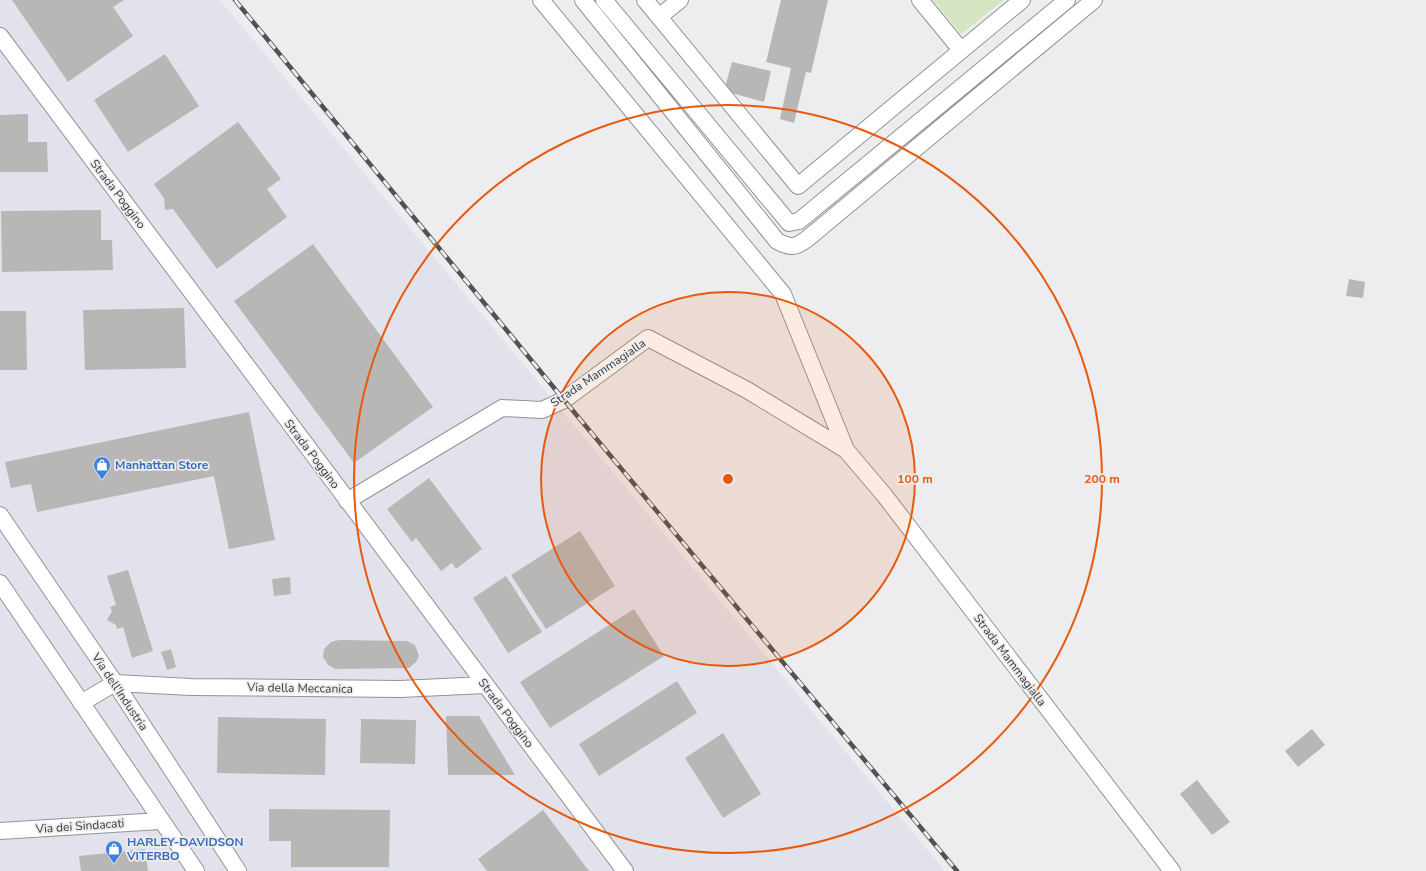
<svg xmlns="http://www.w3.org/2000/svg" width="1426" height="871" font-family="'Nunito Sans',sans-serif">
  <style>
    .built { fill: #e2e2ec }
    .green { fill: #d5e5c2 }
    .building { fill: #b9b7b5 }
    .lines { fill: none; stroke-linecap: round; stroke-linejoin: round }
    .minor-casing { stroke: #939395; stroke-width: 18 }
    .minor { stroke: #fff; stroke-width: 16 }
    .rail-casing { stroke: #525253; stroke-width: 4.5 }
    .rail { stroke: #ededef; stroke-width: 3; stroke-dasharray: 9; stroke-linecap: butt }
    .ring { fill: none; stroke: #e8590c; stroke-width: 2 }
    .labels { text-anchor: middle; stroke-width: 3.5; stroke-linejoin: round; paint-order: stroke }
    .street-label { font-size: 12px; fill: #3b3b3c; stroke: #ededef }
    .shop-label { font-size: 12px; font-weight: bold; fill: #366cbe; stroke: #ededef; text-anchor: start }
    .centre { fill: #e8590c; stroke: #ededef; stroke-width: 2 }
    .ring-label { font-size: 12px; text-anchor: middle; font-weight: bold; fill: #e8590c; stroke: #ededef; stroke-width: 3.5; stroke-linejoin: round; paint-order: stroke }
  </style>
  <rect width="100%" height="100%" fill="#ededef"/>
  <!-- built -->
  <path class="built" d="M0,0H220L945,871H0Z"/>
  <!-- green -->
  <path class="green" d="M933,0H1004L961,34Z"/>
  <!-- building -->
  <path class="building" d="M12,0H124L113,7L133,36L68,82Z
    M781,0H828L811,73L806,72L794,123L780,119L791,68L766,62Z
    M165,54L199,106L128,152L94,100Z
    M732,62L771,71L764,102L724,91Z
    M28,114V142H47L48,172H0V115Z
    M238,122L281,179L267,189L287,217L217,269L173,209L165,210L164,198L154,184Z
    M101,210V240H112L113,270L2,272L1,211Z
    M313,244L433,407L354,463L234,301Z
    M1349,279L1365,282L1363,298L1346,296Z
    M184,308L186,368L85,370L83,310Z
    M0,311H26L27,370H0Z
    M249,412L275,540L229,549L214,476L37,512L31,484L11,488L5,462Z
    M429,478L482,549L456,569L452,563L441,571L416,538L412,542L387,509Z
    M580,531L615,586L546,629L511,575Z
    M128,570L153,651L132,658L123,627L117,629L116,625L107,620L112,611L110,607L116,605L107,576Z
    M506,576L542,632L508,653L473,598Z
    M290,577L291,594L274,596L272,579Z
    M634,609L664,656L550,728L520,682Z
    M339,640L407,641L415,645L419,656L416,662L409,668L335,669L328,665L323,657L324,649L331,642Z
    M171,649L176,667L167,670L161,652Z
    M677,681L697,713L599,776L579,744Z
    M446,716H479L515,775H448Z
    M218,717L326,719L325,775L217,773Z
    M361,719L416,720L415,764L360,763Z
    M1312,729L1325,745L1298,767L1285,751Z
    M723,733L761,794L723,818L685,758Z
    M1197,780L1230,822L1212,835L1180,794Z
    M269,809L390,810L389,867H291V841H269Z
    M543,810L589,871H487L478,859Z
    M145,849L148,871H81L79,856Z"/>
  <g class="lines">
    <!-- minor casing -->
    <g class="minor-casing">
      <path id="minor" d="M541,0L783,294L846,450L885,496L1172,871
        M583,0L777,241C790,248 795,248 807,239L1094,0
        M604,0L789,223L799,221L1067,0
        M645,0L798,186L1022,0
        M920,0L961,50
        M659,17L680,0
        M0,36L625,871
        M347,501L502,408L542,410L564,400L648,338L747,390L846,450
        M0,515L115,683L238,871
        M0,583L196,871
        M81,703L115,683L191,687L400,689L485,685
        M0,831L160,821"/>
    </g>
    <!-- minor -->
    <use href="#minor" class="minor"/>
    <!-- rail casing -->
    <g class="rail-casing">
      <path id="rail" d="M235,0L564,400L957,871"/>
    </g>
    <!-- rail -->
    <use href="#rail" class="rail"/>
  </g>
  <!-- distance rings -->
  <circle cx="728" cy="479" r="187" fill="#e8590c" fill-opacity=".12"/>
  <g class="ring">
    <circle cx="728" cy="479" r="187"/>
    <circle cx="728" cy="479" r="374"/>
  </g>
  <!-- icons -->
  <defs>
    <g id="shop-pin" transform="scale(0.9)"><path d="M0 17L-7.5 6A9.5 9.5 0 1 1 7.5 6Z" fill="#3f7fe0" stroke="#ededef"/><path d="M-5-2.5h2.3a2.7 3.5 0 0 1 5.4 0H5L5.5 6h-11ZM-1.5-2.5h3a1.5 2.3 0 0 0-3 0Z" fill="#fff"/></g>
  </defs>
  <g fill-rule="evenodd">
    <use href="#shop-pin" x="102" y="465"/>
    <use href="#shop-pin" x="114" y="849"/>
  </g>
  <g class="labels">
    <!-- street labels -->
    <g class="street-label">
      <text transform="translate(118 194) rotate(53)" y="4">Strada Poggino</text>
      <text transform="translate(598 373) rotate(-34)" y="4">Strada Mammagialla</text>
      <text transform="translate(312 454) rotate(53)" y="4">Strada Poggino</text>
      <text transform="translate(1010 660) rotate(53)" y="4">Strada Mammagialla</text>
      <text transform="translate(300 688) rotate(1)" y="4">Via della Meccanica</text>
      <text transform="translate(120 692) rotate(56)" y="4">Via dell'Industria</text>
      <text transform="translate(506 713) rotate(53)" y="4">Strada Poggino</text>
      <text transform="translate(80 826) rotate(-4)" y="4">Via dei Sindacati</text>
    </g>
    <!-- shop labels -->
    <g class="shop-label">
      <text x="115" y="469">Manhattan Store</text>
      <text x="127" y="846">HARLEY-DAVIDSON<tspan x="127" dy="14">VITERBO</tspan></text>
    </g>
  </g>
  <circle cx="728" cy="479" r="6" class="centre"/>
  <g class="ring-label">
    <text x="915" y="483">100 m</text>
    <text x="1102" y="483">200 m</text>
  </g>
</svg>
